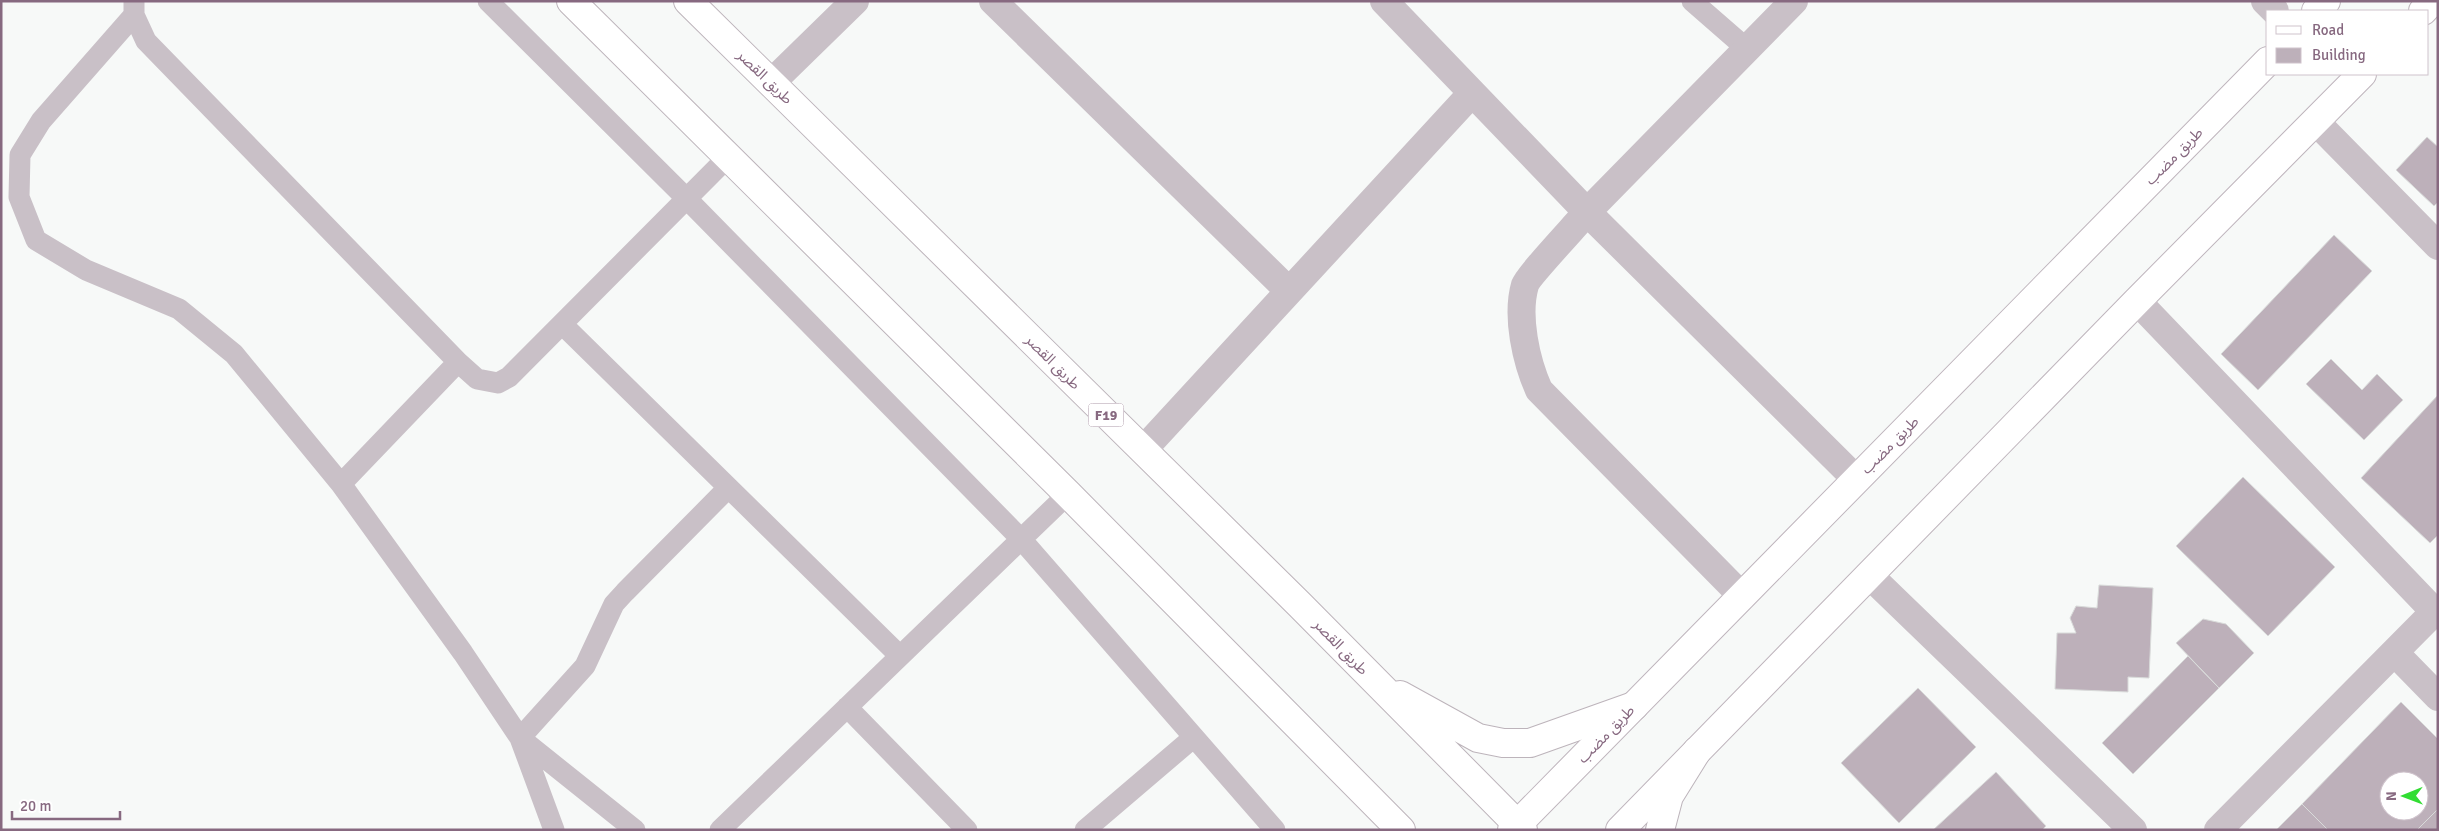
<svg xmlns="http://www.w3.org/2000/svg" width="2439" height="831" font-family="Signika,'Noto Sans Arabic',sans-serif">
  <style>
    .building { fill: #bdb0ba; stroke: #d9dbda; fill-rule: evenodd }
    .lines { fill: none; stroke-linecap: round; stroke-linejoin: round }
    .secondary-casing { stroke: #bfb5bd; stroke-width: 30 }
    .primary-casing { stroke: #bdb4bb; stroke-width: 30 }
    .service { stroke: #c9c0c7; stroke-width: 21 }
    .minor { stroke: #c9c0c7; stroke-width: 28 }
    .secondary { stroke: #fff; stroke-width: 28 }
    .primary { stroke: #fff; stroke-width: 28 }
    .labels { text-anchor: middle; stroke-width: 5; stroke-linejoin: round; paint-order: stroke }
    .shield { fill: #fff; stroke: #ab96a6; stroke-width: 1 }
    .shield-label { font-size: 14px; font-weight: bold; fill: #876980 }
    .street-label { font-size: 15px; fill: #876980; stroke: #fff }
  </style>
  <rect width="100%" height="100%" fill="#f7f9f8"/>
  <!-- building -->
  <path class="building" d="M2427,137L2438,147V202L2434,206L2396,170Z
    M2334,235L2372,271L2258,390L2221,354Z
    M2331,359L2362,390L2377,374L2403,400L2364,440L2306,384Z
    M2438,395V535L2430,543L2361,478Z
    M2243,477L2335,567L2268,636L2176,546Z
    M2099,585L2153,588L2149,678L2128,677V692L2055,689L2057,633H2076L2070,618L2076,606L2097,608Z
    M2203,619L2226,624L2254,653L2219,688L2176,643Z
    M2188,656L2219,688L2133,774L2102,743Z
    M1918,688L1976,747L1899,823L1841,763Z
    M2401,702L2438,739V809L2417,830H2328L2302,804ZM2389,781H2419V811H2389Z
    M1996,772L2046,826L2042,830H1933Z
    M2302,804L2328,830H2276Z
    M2438,809V830H2417Z"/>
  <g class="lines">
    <!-- secondary casing -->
    <g class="secondary-casing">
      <path id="secondary" d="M2316,11L2326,1
        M2423,11L2432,1
        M1512,830L2268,61
        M1620,830L2137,301L2362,74"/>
    </g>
    <!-- primary casing -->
    <g class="primary-casing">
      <path id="primary" d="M571,1L1068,494L1401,830
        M688,1L1300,605L1523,830
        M1400,695L1478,738L1503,743H1530L1634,706
        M1660,830L1669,796L1697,751"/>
    </g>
    <!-- service -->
    <path class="service" d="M134,1V15L146,41L458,362L477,379L498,383L509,377L728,157
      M488,1L687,199L1021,539L1275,830
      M1692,1L1747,49
      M134,15L41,121L20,155L19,197L36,240L86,270L179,309L234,354L341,484
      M563,325L900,656
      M458,362L341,484L463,653L520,738L635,830
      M847,707L967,830
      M554,830L520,738L585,666L614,604L625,592L728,488
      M720,830L1068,494
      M1085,830L1194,737"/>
    <!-- minor -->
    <path class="minor" d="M993,1L1289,291
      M1384,1L1587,212C1577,224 1528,276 1525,285C1516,316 1526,361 1539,390L1742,596
      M1794,1L1587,212L1856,479
      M2265,1L2275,11
      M771,83L855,1
      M2316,122L2438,246
      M2137,301L2434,611
      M1143,450L1472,93
      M1869,575L2133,830
      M2395,653L2438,697
      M2218,830L2438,608"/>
    <!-- secondary -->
    <use href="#secondary" class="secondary"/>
    <!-- primary -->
    <use href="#primary" class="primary"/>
  </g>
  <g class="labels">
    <!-- shield labels -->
    <rect class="shield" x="1088.5" y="403.5" width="35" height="23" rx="4"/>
    <g class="shield-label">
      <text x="1106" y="420">F19</text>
    </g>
    <!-- street labels -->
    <g class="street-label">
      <text transform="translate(765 77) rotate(44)" y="5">طريق القصر</text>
      <text transform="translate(2174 156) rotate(-45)" y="5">طريق مضب</text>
      <text transform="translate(1053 362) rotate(45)" y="5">طريق القصر</text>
      <text transform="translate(1890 445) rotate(-45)" y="5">طريق مضب</text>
      <text transform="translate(1341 647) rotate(46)" y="5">طريق القصر</text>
      <text transform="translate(1606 734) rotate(-46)" y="5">طريق مضب</text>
    </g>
  </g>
  <!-- border -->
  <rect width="2439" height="831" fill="none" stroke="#876980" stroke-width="5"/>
  <!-- legend -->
  <rect x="2266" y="10" width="162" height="65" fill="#ffffff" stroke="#cfc3cc"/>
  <rect x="2276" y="26" width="25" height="8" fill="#ffffff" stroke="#cfc3cc"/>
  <text x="2312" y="35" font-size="15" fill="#876980">Road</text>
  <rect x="2276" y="48" width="25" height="15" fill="#bdb0ba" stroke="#cfc3cc"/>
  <text x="2312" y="60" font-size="15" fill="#876980">Building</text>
  <!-- north arrow -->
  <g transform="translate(2404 796) rotate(269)"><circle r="24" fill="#ffffff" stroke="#cfc3cc"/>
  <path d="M0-4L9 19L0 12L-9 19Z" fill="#32dd33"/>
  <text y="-8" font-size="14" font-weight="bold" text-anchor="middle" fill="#876980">N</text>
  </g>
  <!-- scale -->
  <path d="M12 811v8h108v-8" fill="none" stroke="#876980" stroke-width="2.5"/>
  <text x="20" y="811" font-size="15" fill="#876980" stroke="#ffffff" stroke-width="4" paint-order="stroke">20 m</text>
</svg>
